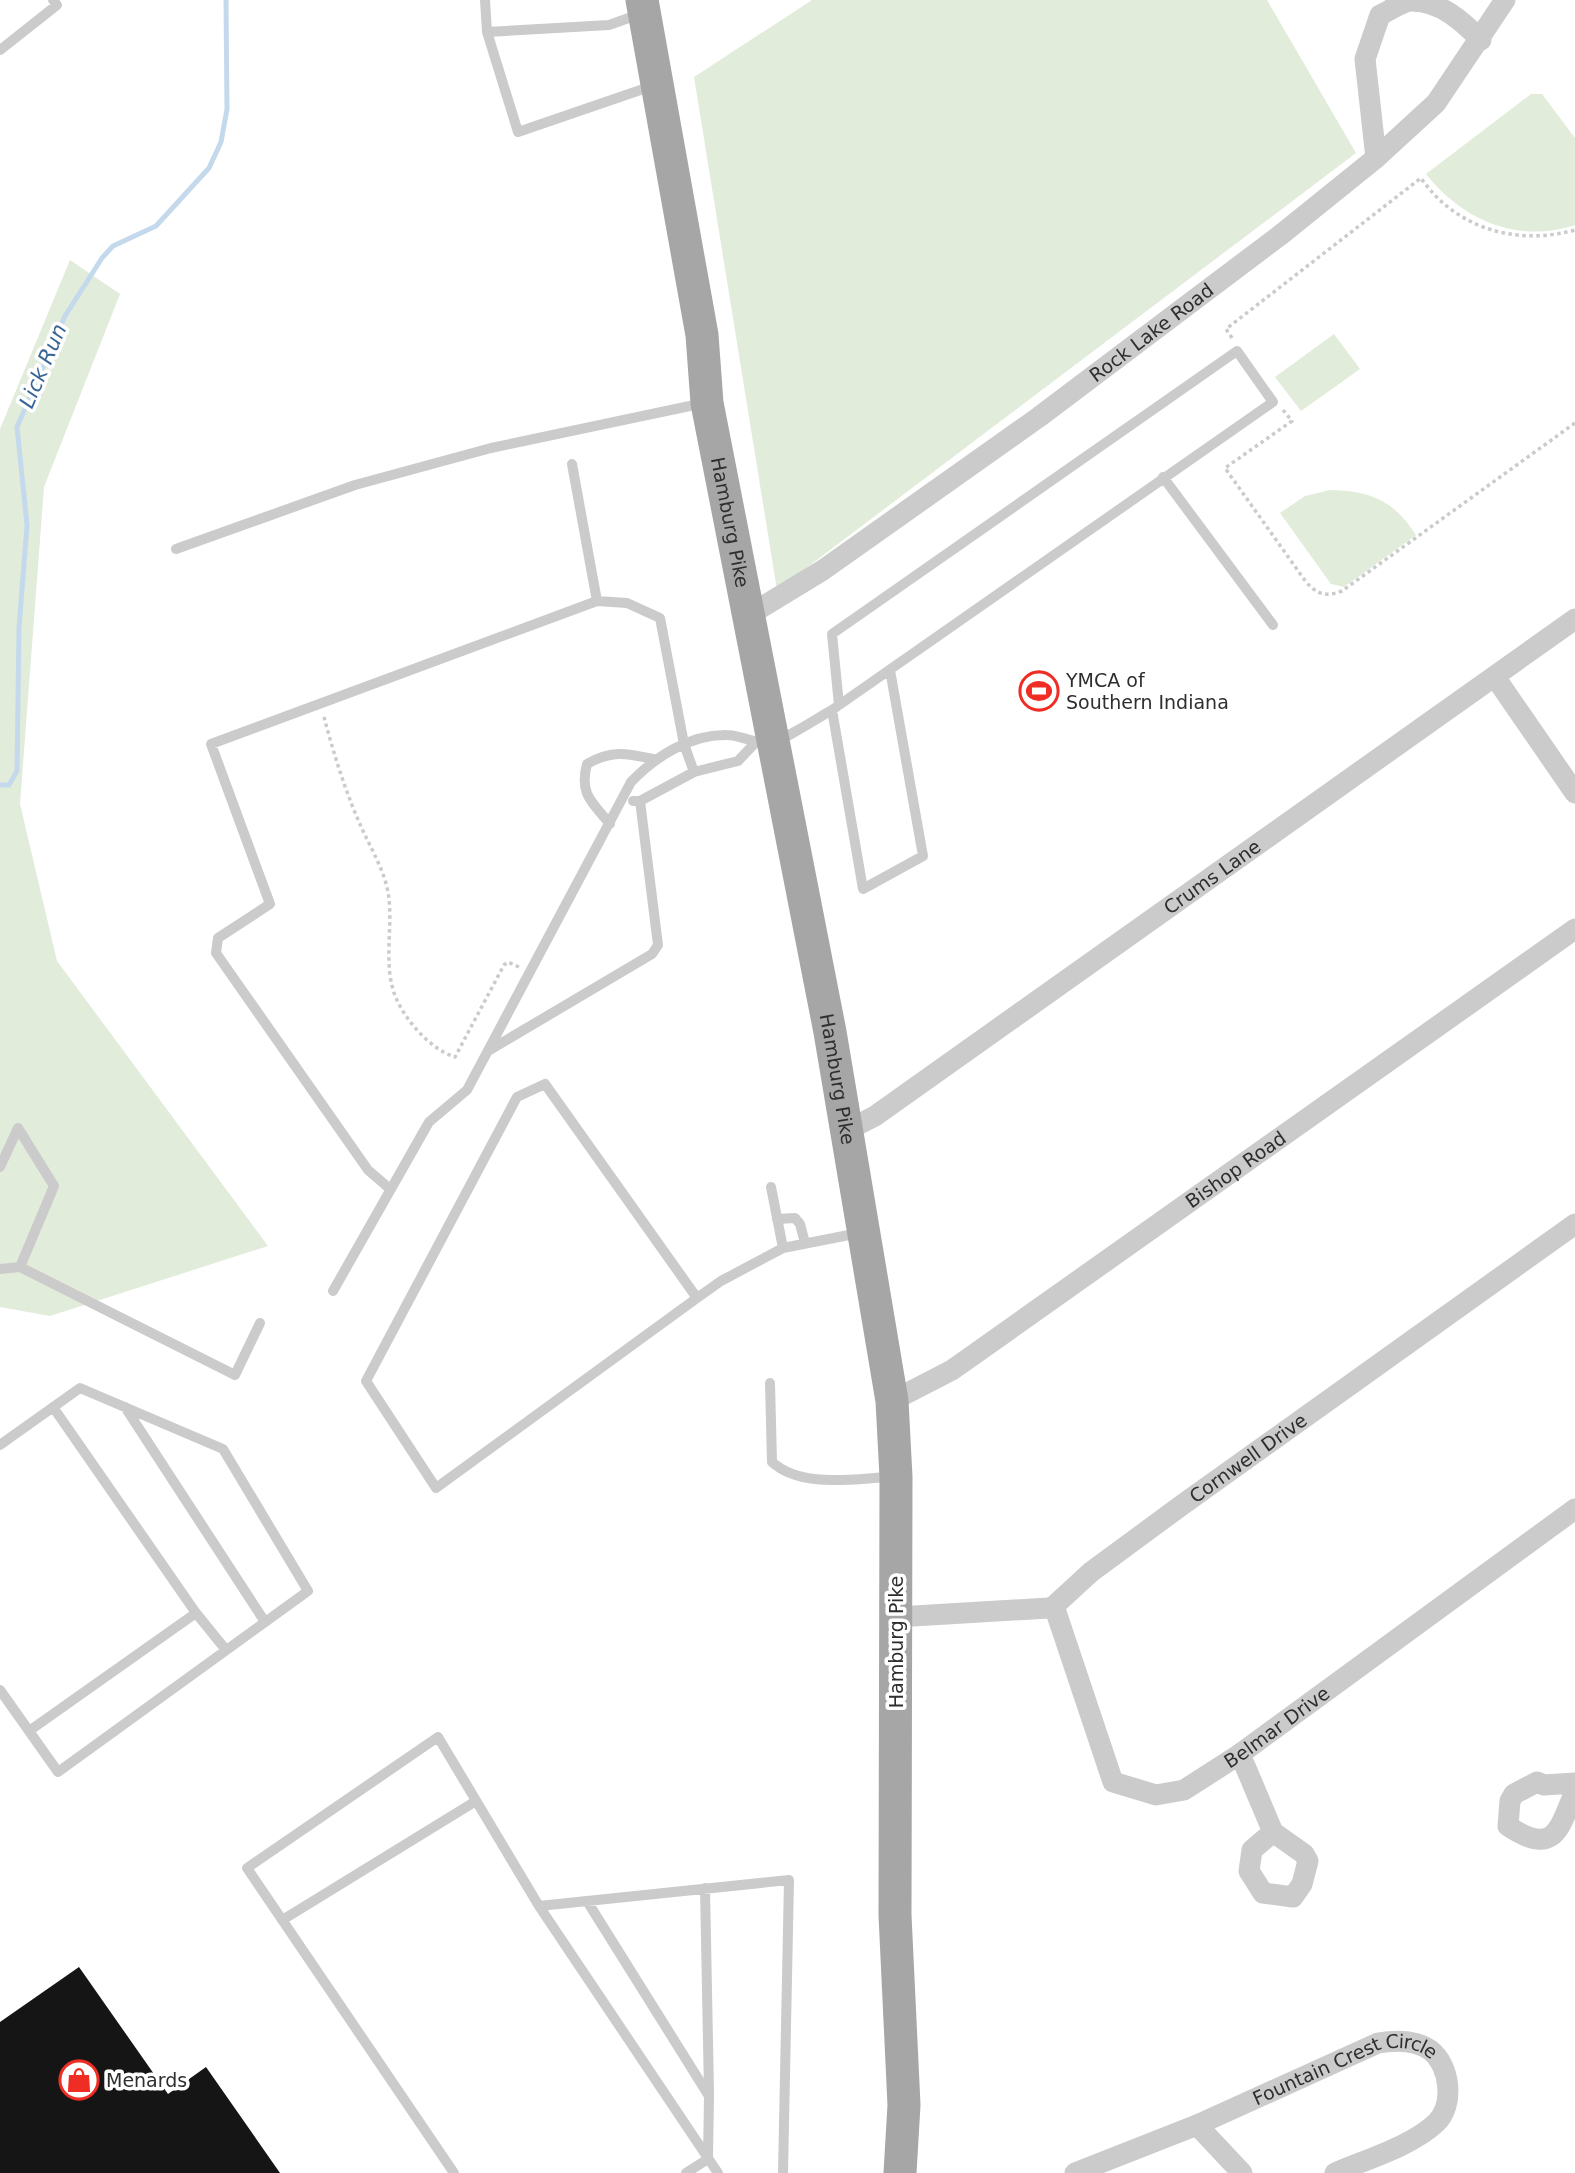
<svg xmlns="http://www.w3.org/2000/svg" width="1575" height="2173" font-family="'DejaVu Sans',sans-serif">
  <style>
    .green { fill: #e2ecda }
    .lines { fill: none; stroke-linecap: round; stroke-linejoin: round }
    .stream { stroke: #c5d9ed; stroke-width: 5 }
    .building { fill: #151515 }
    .path { stroke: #cbcbcb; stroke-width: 3.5; stroke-dasharray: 3.5 3.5; stroke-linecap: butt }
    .lane { stroke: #cbcbcb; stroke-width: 10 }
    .street { stroke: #cbcbcb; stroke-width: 21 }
    .primary { stroke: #a6a6a6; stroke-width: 33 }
    .labels { text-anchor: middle; stroke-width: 7; stroke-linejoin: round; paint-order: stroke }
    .street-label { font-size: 19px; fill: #2e2e2e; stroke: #fff }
    .poi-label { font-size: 19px; fill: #2e2e2e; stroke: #fff; text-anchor: start }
    .water-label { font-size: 21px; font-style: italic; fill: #376595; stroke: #fff }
  </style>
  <rect width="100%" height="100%" fill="#fff"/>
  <!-- green -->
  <path class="green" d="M812,0H1267L1356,153L777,590L694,77Z
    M1531,94H1542L1575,138V225C1518,244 1462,220 1426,174Z
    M70,260L120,294L44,487L20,804L57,961L268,1246L50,1316L0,1307V429Z
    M1334,334L1360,369L1301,411L1275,377Z
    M1330,490C1371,491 1393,500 1416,535L1344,587L1331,584L1280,513L1305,496Z"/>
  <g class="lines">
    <!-- stream -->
    <path class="stream" d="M0,785H9L17,771L19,628L27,525L17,427L65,316L102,258L113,246L156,226L209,168L221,142L227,109L226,0"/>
  </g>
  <!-- building -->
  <path class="building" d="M79,1967L168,2094L206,2067L280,2173H0V2022Z"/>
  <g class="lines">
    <!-- path -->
    <path class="path" d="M1232,338L1226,329L1421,178C1456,229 1517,246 1575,230
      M1283,410L1292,421L1225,468L1306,582C1318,595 1326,597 1342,591L1575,423
      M324,717C334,755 347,797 364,833C373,852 384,871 388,892C394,926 382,965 396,998C406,1021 430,1049 455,1057L504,965L508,962L519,967"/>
    <!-- lane -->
    <path class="lane" d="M485,0L487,32L609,25L640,14
      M487,32L518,132L655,85
      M0,50L57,5L53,0
      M572,464L597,601
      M1163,477L1273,625
      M176,549L355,485L491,448L704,403
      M832,710L863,889L923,856L890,670
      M633,801H640L694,772L738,761L756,742
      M610,824C592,802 579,794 587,764C611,750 626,753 653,759
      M488,1051L652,954L658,945L640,801
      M0,1167L18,1128L54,1186L20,1267
      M771,1187L783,1248
      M390,1189L368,1170L216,953L218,938L270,904L211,744L597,601L627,603L660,618L684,744L694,772
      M777,1219L795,1218L800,1224L805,1243
      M0,1269L20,1267L235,1375L260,1323
      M333,1291L429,1122L467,1090L631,782C655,757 690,734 727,735C741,735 754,744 769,742C785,741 817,718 832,710L1273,402L1237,351L832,634L839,705
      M697,1298L545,1084L517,1097L366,1381L436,1488L697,1298L721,1281L783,1248L859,1233
      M770,1383L772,1462C802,1489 855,1478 893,1477
      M53,1407L196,1613L226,1650
      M125,1407L265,1622
      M0,1445L80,1388L223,1449L308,1591L58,1772L0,1690
      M29,1731L196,1613
      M705,1888L709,2093
      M587,1901L709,2096L708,2159
      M539,1906L789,1880L783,2173
      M284,1919L476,1801
      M454,2173L247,1868L438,1737L539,1906L718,2173
      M686,2173L708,2159"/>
    <!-- street -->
    <g class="street">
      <path d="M1376,158L1365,59L1380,15C1389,11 1400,3 1410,1C1440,0 1463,22 1481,40"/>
      <path id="s1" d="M749,615L823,570L1039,417L1283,233L1376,158L1436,103L1505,0"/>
      <path d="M1495,677L1575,793"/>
      <path id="s2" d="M846,1131L875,1116L1575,619"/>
      <path id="s3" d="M892,1401L952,1370L1575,929"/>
      <path id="s4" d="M1054,1606L1113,1782L1156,1795L1184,1790L1240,1754L1575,1509"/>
      <path id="s5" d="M897,1617L1049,1608L1054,1606L1091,1572L1182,1505L1575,1224"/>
      <path d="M1240,1754L1273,1832L1304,1854L1308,1861L1302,1884L1293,1897L1263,1893L1249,1871L1252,1850L1273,1832"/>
      <path d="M1575,1783L1544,1785L1537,1782L1514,1794L1510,1801L1508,1826C1555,1857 1559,1829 1575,1791"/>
      <path d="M1197,2125L1242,2173"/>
      <path id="s6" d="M1075,2173L1197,2125L1378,2043C1395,2040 1414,2039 1430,2050C1450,2065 1455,2105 1436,2123C1410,2147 1367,2159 1335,2173"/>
    </g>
    <!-- primary -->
    <path class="primary" id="s7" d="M642,0L702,335L707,403L830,1032L892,1401L896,1477L895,1915L904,2105L900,2173"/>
  </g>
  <!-- icons -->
  <defs>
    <g id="stadium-ring" transform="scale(2.0125)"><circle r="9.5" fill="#fff" stroke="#f02d24" stroke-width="1.5"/><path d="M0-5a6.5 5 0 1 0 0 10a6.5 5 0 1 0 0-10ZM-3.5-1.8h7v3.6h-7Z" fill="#f02d24"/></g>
    <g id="shop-ring" transform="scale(2.0125)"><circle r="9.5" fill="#fff" stroke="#f02d24" stroke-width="1.5"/><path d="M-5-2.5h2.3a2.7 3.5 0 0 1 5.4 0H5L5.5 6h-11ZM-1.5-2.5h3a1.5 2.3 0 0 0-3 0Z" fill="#f02d24"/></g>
  </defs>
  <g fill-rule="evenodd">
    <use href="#stadium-ring" x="1039" y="691"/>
    <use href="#shop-ring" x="79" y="2080"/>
  </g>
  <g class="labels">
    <!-- street labels -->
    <g class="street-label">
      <text dy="7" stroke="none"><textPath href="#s1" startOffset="492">Rock Lake Road</textPath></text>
      <text dy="7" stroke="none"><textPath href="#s7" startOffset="530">Hamburg Pike</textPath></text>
      <text dy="7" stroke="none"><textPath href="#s2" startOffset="446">Crums Lane</textPath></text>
      <text dy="7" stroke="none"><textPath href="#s7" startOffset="1097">Hamburg Pike</textPath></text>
      <text dy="7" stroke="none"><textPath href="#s3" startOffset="415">Bishop Road</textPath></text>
      <text dy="7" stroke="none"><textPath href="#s5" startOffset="402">Cornwell Drive</textPath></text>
      <text transform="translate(896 1642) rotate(-90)" y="7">Hamburg Pike</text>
      <text dy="7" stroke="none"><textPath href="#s4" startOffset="371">Belmar Drive</textPath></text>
      <text dy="7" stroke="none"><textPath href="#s6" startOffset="292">Fountain Crest Circle</textPath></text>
    </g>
    <!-- poi labels -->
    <g class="poi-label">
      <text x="1066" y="687">YMCA of<tspan x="1066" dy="22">Southern Indiana</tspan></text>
      <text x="106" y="2087">Menards</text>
    </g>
    <!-- water labels -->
    <g class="water-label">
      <text transform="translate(43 366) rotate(-67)" y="7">Lick Run</text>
    </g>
  </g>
</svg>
